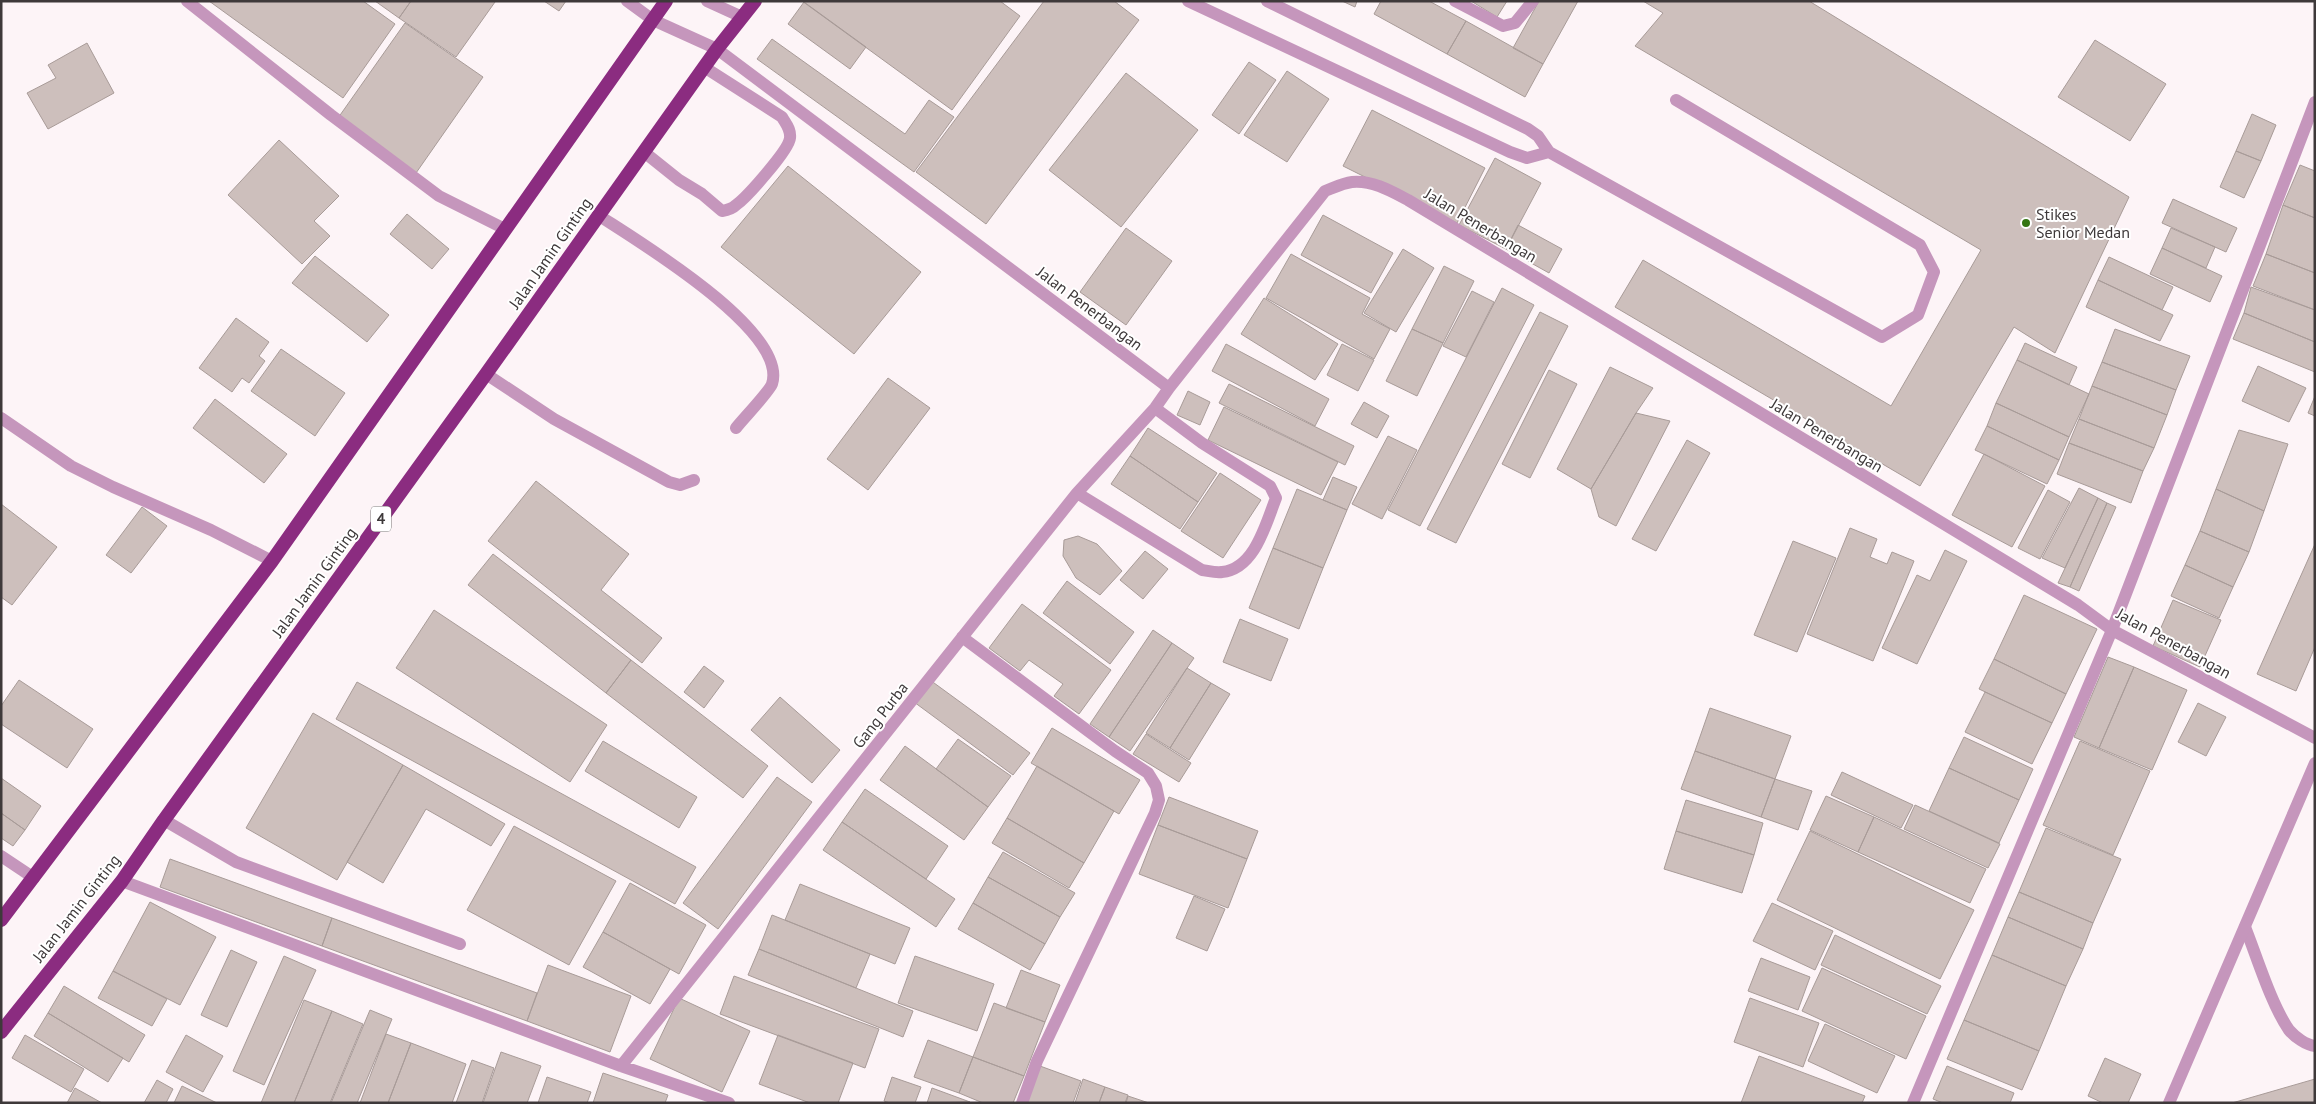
<svg xmlns="http://www.w3.org/2000/svg" width="2316" height="1104" font-family="'PT Sans',sans-serif">
  <style>
    .building { fill: #cdbfbc; stroke: #a89b98 }
    .lines { fill: none; stroke-linecap: round; stroke-linejoin: round }
    .service { stroke: #c596bc; stroke-width: 12 }
    .minor { stroke: #c596bc; stroke-width: 12 }
    .trunk { stroke: #8b2c80; stroke-width: 14 }
    .poi-dot { fill: #347613; stroke: #fff; stroke-width: 2 }
    .labels { text-anchor: middle; stroke-width: 4; stroke-linejoin: round; paint-order: stroke }
    .shield { fill: #fff; stroke: #787475; stroke-width: 1 }
    .shield-label { font-size: 15px; font-weight: bold; fill: #3e393a }
    .poi-label { font-size: 16px; fill: #3e393a; stroke: #fff; text-anchor: start }
    .street-label { font-size: 16px; fill: #3e393a; stroke: #fff }
  </style>
  <rect width="100%" height="100%" fill="#fdf4f7"/>
  <!-- building -->
  <path class="building" d="M209,1H363L395,24L343,98Z
    M375,1H411L399,18Z
    M411,1H494L495,2L456,57L399,18Z
    M544,1H566L559,11Z
    M802,1H1000L1020,16L952,110Z
    M1044,1H1114L1139,20L986,224L916,172Z
    M1342,1H1357L1355,7Z
    M1381,1H1429L1466,21L1447,54L1374,14Z
    M1471,1H1507L1497,17Z
    M1539,1H1578L1543,64L1513,48Z
    M1643,1H1809L2129,197L2055,353L2014,327L1920,486L1615,307L1643,260L1891,406L1981,250L1635,46L1663,13Z
    M804,2L866,47L850,69L788,24Z
    M1466,21L1543,64L1525,97L1447,54Z
    M405,23L483,77L416,173L338,118Z
    M772,39L905,134L929,100L954,117L914,172L757,59Z
    M2095,40L2166,84L2130,141L2058,97Z
    M87,43L114,93L48,129L27,93L56,78L48,65Z
    M1249,62L1276,80L1239,134L1212,115Z
    M1287,71L1329,99L1287,162L1244,135Z
    M1126,73L1198,130L1121,227L1049,170Z
    M1372,110L1485,168L1457,223L1343,166Z
    M2252,114L2276,125L2261,161L2236,151Z
    M279,140L339,196L314,221L330,236L302,264L228,195Z
    M2236,151L2261,161L2244,198L2220,187Z
    M1495,158L1541,183L1506,249L1459,225Z
    M2300,165L2315,171V218L2283,205Z
    M788,166L921,272L854,354L721,247Z
    M2173,199L2237,228L2226,252L2162,223Z
    M2283,205L2315,218V273L2266,254Z
    M407,214L449,249L432,269L390,234Z
    M1323,215L1393,253L1371,293L1301,255Z
    M1518,225L1562,249L1549,273L1506,249Z
    M1126,228L1172,261L1126,325L1080,292Z
    M2171,228L2215,247L2206,268L2162,248Z
    M2162,248L2222,276L2210,302L2150,274Z
    M1403,249L1434,268L1396,332L1364,313Z
    M1291,254L1370,298L1362,314L1390,329L1374,359L1266,298Z
    M2266,254L2315,273V310L2253,286Z
    M315,256L389,315L367,342L292,283Z
    M2109,257L2173,287L2162,310L2098,280Z
    M1444,266L1474,281L1443,343L1412,329Z
    M2098,280L2173,315L2160,341L2086,307Z
    M2251,287L2315,310V342L2244,313Z
    M1502,288L1534,305L1420,526L1388,510Z
    M1472,291L1494,302L1466,357L1443,346Z
    M1264,298L1338,344L1315,380L1241,334Z
    M1540,312L1568,326L1456,543L1427,529Z
    M2244,313L2315,342V372L2233,339Z
    M236,318L269,342L259,356L265,361L249,383L242,378L232,392L199,368Z
    M1412,329L1443,343L1417,396L1386,381Z
    M2115,329L2190,356L2176,390L2102,362Z
    M2025,343L2077,367L2069,385L2017,360Z
    M1226,344L1329,399L1315,426L1212,371Z
    M1342,344L1374,360L1358,391L1327,375Z
    M281,349L345,393L315,436L251,391Z
    M2017,360L2089,394L2069,437L1996,403Z
    M2102,362L2176,390L2167,415L2092,386Z
    M2258,366L2306,388L2289,422L2242,401Z
    M1610,367L1653,388L1636,413L1591,489L1557,469Z
    M1549,370L1577,384L1530,478L1502,464Z
    M888,378L930,408L868,490L827,459Z
    M1229,384L1354,446L1345,465L1219,403Z
    M2092,386L2167,415L2154,448L2079,419Z
    M1188,391L1210,402L1200,425L1177,415Z
    M2315,396V416L2308,413Z
    M215,399L287,454L264,483L193,428Z
    M1364,402L1389,416L1377,438L1351,424Z
    M1996,403L2069,437L2059,460L1987,426Z
    M1224,407L1338,462L1321,495L1208,440Z
    M1636,413L1670,421L1616,526L1599,517L1591,489Z
    M2079,419L2154,448L2143,471L2069,443Z
    M1987,426L2059,460L2047,484L1975,450Z
    M1148,428L1217,473L1198,502L1130,456Z
    M2239,430L2288,444L2264,511L2216,489Z
    M1388,436L1417,450L1382,519L1352,504Z
    M1687,440L1710,453L1656,551L1632,539Z
    M2069,443L2143,471L2131,503L2057,474Z
    M1984,454L2045,486L2012,547L1952,515Z
    M1130,456L1198,502L1180,529L1111,484Z
    M1220,473L1261,500L1223,558L1181,531Z
    M1333,477L1357,487L1347,510L1323,500Z
    M536,481L629,554L601,590L662,638L642,663L488,541Z
    M2079,488L2098,498L2065,568L2042,558Z
    M1297,489L1347,510L1323,568L1273,548Z
    M2216,489L2264,511L2249,552L2200,531Z
    M2048,490L2070,502L2040,559L2018,548Z
    M2098,498L2107,503L2070,587L2058,583Z
    M2107,503L2116,507L2079,591L2070,587Z
    M1,504L57,547L12,605L1,597Z
    M142,507L167,526L131,573L106,555Z
    M1850,528L1877,539L1870,557L1887,564L1892,552L1914,561L1873,661L1807,634Z
    M2200,531L2249,552L2233,587L2185,565Z
    M1078,536L1097,544L1122,571L1100,595L1076,578L1063,556L1064,540Z
    M1793,541L1836,558L1797,652L1754,635Z
    M2315,544V647L2296,691L2257,674Z
    M1273,548L1323,568L1299,629L1249,608Z
    M1945,550L1967,561L1917,664L1882,648L1917,575L1930,581Z
    M1145,551L1168,569L1143,599L1120,580Z
    M493,554L631,660L606,693L468,585Z
    M2185,565L2233,587L2219,618L2171,596Z
    M1067,581L1134,632L1110,664L1043,613Z
    M2024,595L2097,629L2066,694L1994,659Z
    M2173,600L2221,620L2200,667L2153,646Z
    M1022,604L1111,670L1079,714L1054,696L1063,684L1029,660L1020,671L989,648Z
    M434,610L607,725L570,782L396,668Z
    M1240,619L1288,639L1271,681L1223,662Z
    M1153,630L1172,643L1109,737L1090,724Z
    M1172,643L1194,658L1130,751L1109,737Z
    M2108,657L2134,667L2099,748L2074,737Z
    M1994,659L2066,694L2052,723L1979,689Z
    M631,660L768,766L743,798L606,693Z
    M704,666L724,681L704,708L684,692Z
    M2134,667L2187,690L2152,770L2099,748Z
    M1187,668L1211,683L1170,748L1146,733Z
    M19,680L93,729L67,768L1,724V706Z
    M930,680L1030,753L1013,775L914,702Z
    M357,682L696,867L675,904L336,719Z
    M1211,683L1230,694L1189,760L1170,748Z
    M1985,692L2052,723L2032,764L1965,732Z
    M780,697L840,750L812,783L751,730Z
    M2198,703L2226,717L2206,756L2178,742Z
    M1710,708L1791,736L1775,779L1695,751Z
    M313,713L403,765L337,880L246,828Z
    M1052,728L1140,780L1119,814L1031,763Z
    M1146,734L1191,763L1179,782L1133,754Z
    M1964,737L2033,769L2019,800L1949,768Z
    M958,739L1011,776L988,807L936,769Z
    M603,741L697,797L679,828L585,771Z
    M2080,741L2150,771L2113,855L2043,825Z
    M905,746L988,807L964,840L880,780Z
    M1695,751L1775,779L1761,817L1681,789Z
    M403,765L505,824L491,846L426,809L383,883L347,862Z
    M1037,766L1114,811L1084,863L1007,818Z
    M1949,768L2019,800L1999,843L1929,811Z
    M1842,772L1913,805L1901,828L1831,795Z
    M777,777L812,802L718,929L683,903Z
    M1,778L41,806L25,830L1,813Z
    M1775,779L1812,791L1798,830L1761,817Z
    M865,789L948,846L926,879L842,822Z
    M1826,796L1874,817L1858,852L1810,830Z
    M1169,797L1258,831L1247,859L1158,825Z
    M1686,800L1763,823L1754,855L1676,831Z
    M1915,805L2000,844L1988,868L1904,829Z
    M1,813L25,830L13,846L1,838Z
    M1874,817L1986,869L1970,903L1858,852Z
    M1007,818L1084,863L1069,888L992,843Z
    M842,822L955,899L936,927L823,850Z
    M1158,825L1247,859L1228,908L1139,874Z
    M514,826L616,881L569,965L467,910Z
    M2046,828L2121,859L2093,923L2019,892Z
    M1676,831L1754,855L1742,893L1664,869Z
    M1810,831L1974,910L1940,979L1777,900Z
    M1003,852L1075,893L1060,917L988,877Z
    M170,859L332,918L322,946L160,887Z
    M988,877L1060,917L1045,944L973,903Z
    M630,883L706,925L679,974L603,932Z
    M800,884L910,928L895,964L785,920Z
    M2019,892L2093,923L2083,949L2008,917Z
    M1194,896L1225,909L1207,951L1176,938Z
    M150,902L216,937L180,1005L113,971Z
    M973,903L1045,944L1030,970L958,929Z
    M1772,903L1833,931L1815,970L1753,941Z
    M772,915L870,954L856,988L759,949Z
    M2008,917L2083,949L2066,986L1992,955Z
    M332,918L537,993L527,1021L322,946Z
    M603,932L670,969L650,1004L583,967Z
    M1835,935L1941,986L1927,1014L1821,965Z
    M759,949L913,1011L903,1037L748,975Z
    M231,950L257,962L227,1027L201,1015Z
    M1992,955L2066,986L2039,1051L1964,1020Z
    M284,956L316,970L264,1085L233,1071Z
    M915,956L994,984L977,1031L898,1003Z
    M1761,958L1810,977L1798,1010L1748,991Z
    M548,965L631,996L610,1052L527,1021Z
    M1822,968L1926,1016L1906,1059L1802,1011Z
    M1021,970L1060,985L1045,1022L1006,1008Z
    M113,971L167,999L152,1026L98,998Z
    M734,976L879,1029L865,1068L720,1014Z
    M64,986L145,1035L129,1062L48,1013Z
    M679,998L750,1031L722,1092L650,1059Z
    M1750,998L1819,1023L1803,1067L1734,1042Z
    M304,1000L332,1011L294,1103H261Z
    M994,1003L1045,1022L1024,1076L973,1057Z
    M370,1010L392,1019L357,1103H331Z
    M332,1011L363,1024L330,1103H294Z
    M48,1013L123,1058L108,1082L34,1036Z
    M1964,1020L2039,1051L2022,1090L1947,1059Z
    M1825,1024L1895,1056L1877,1093L1808,1061Z
    M386,1034L411,1043L388,1103H360Z
    M25,1035L84,1069L71,1092L12,1058Z
    M186,1035L223,1056L203,1092L166,1072Z
    M778,1035L853,1063L838,1103H810L759,1084Z
    M928,1040L973,1057L959,1093L914,1077Z
    M411,1043L466,1064L452,1103H388Z
    M501,1052L541,1066L527,1103H483Z
    M1759,1056L1865,1096L1862,1103H1741Z
    M973,1057L1024,1076L1013,1103H983L959,1093Z
    M2105,1058L2141,1074L2128,1103H2103L2088,1096Z
    M472,1060L494,1068L482,1103H456Z
    M1040,1066L1081,1081L1073,1103H1027Z
    M1947,1066L2014,1093L2010,1103H1943L1933,1099Z
    M603,1073L668,1095L665,1103H593Z
    M547,1077L591,1092L587,1103H538Z
    M892,1077L921,1087L915,1103H890L884,1101Z
    M1083,1079L1105,1087L1099,1103H1075Z
    M2315,1079V1103H2232Z
    M157,1080L173,1089L166,1103H144Z
    M182,1086L217,1103H174Z
    M1105,1087L1128,1095L1125,1103H1099Z
    M75,1088L102,1103H67Z
    M932,1088L970,1102L927,1103Z
    M1128,1096L1149,1103H1126Z"/>
  <g class="lines">
    <!-- service -->
    <path class="service" d="M707,1L742,17
      M1188,1L1510,152L1527,158L1549,152
      M1267,1L1528,129L1538,136L1549,152L1882,337L1918,315L1934,272L1920,245L1676,100
      M644,152L679,180L702,194L722,211C728,210 732,209 736,205C747,197 789,150 790,138C791,129 786,124 782,117L704,67
      M598,215C636,240 789,331 772,384C769,392 743,419 736,428
      M486,374L554,419L669,482L680,485L694,480
      M164,820L236,862L460,944
      M2245,927C2257,957 2271,1004 2289,1030C2295,1037 2306,1045 2315,1046"/>
    <!-- minor -->
    <path class="minor" d="M187,1L331,115L439,196L505,229
      M627,1L653,20L717,49L1169,388L1325,191C1333,188 1343,183 1352,182C1372,180 1391,191 1408,200L2078,605L2112,630L2315,738
      M1455,1L1503,26L1515,23L1533,1
      M1,418L71,466L113,487L211,530L272,561
      M1077,493L1202,570C1209,571 1216,573 1222,572C1255,569 1266,523 1276,498L1270,486L1202,443L1155,408
      M962,637L1115,751L1148,773L1156,786L1159,800L1155,813L1037,1061L1022,1103
      M1,856L34,878
      M122,881L621,1066L729,1103
      M621,1066L1077,493L1155,408L1169,388
      M1913,1103L2112,630L2315,102
      M2169,1103L2315,763"/>
    <!-- trunk -->
    <path class="trunk" d="M1,920L272,561L666,1
      M1,1032L122,881L164,820L486,374L717,49L755,1"/>
  </g>
  <!-- markers -->
  <circle class="poi-dot" cx="2026" cy="223" r="5"/>
  <g class="labels">
    <!-- shield labels -->
    <rect class="shield" x="371" y="506.5" width="20" height="25" rx="4"/>
    <g class="shield-label">
      <text x="381" y="524">4</text>
    </g>
    <!-- poi labels -->
    <g class="poi-label">
      <text x="2036" y="220">Stikes<tspan x="2036" dy="18">Senior Medan</tspan></text>
    </g>
    <!-- street labels -->
    <g class="street-label">
      <text transform="translate(1481 225) rotate(31)" y="6">Jalan Penerbangan</text>
      <text transform="translate(550 253) rotate(-55)" y="6">Jalan Jamin Ginting</text>
      <text transform="translate(1090 308) rotate(37)" y="6">Jalan Penerbangan</text>
      <text transform="translate(1827 435) rotate(31)" y="6">Jalan Penerbangan</text>
      <text transform="translate(314 582) rotate(-54)" y="6">Jalan Jamin Ginting</text>
      <text transform="translate(2174 643) rotate(29)" y="6">Jalan Penerbangan</text>
      <text transform="translate(880 715) rotate(-52)" y="6">Gang Purba</text>
      <text transform="translate(76 908) rotate(-52)" y="6">Jalan Jamin Ginting</text>
    </g>
  </g>
  <!-- border -->
  <rect width="2316" height="1104" fill="none" stroke="#3e393a" stroke-width="5"/>
</svg>
